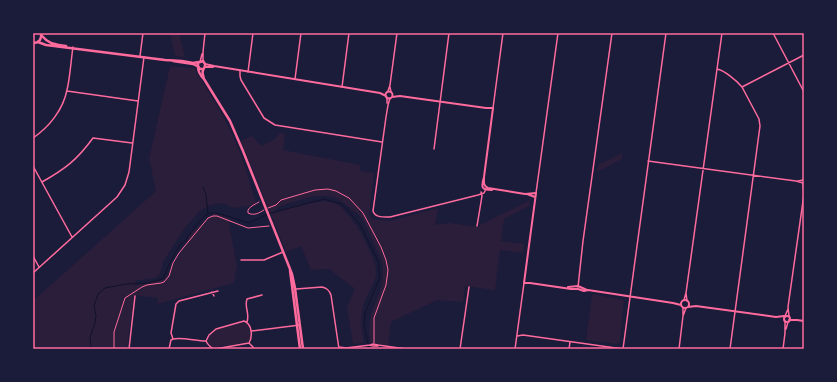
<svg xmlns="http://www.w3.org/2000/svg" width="837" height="382" font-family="'Open Sans',sans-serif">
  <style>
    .green { fill: #2a1e3b }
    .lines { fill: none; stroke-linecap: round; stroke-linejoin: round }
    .stream { stroke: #12122b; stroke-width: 1 }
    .path { stroke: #ff6b9d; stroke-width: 1 }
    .minor { stroke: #ff6b9d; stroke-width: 1.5 }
    .tertiary { stroke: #ff6b9d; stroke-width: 2 }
    .secondary { stroke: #ff6b9d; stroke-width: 2.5 }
    .primary { stroke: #ff6b9d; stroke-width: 2.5 }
    .neatline { fill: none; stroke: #ff6b9d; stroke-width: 1.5 }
  </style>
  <rect width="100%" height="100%" fill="#1b1b3a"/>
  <!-- green -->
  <path class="green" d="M170,33H179L185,57L175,56Z
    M170,66L194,68C208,91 222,112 233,136C243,157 249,181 256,203L249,206L233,208L223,203L210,205L200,211L184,229L163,262L160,274L156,278L141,280H136L135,285L144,284L165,279L192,232L214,213L231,219L229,224L237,266L234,283L157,304L158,298L134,295L127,349H33V301L156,191L149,159Z
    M280,133L285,134L283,150L360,165V171L374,173L369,215L372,219L390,221L438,208L435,225L449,223L480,227V225L530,200L529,206L504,219L501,241L524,244L523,253L500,250L495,290L465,286L463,302L437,300L391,322L388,346L370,342L369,329L371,313L380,291L383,277L382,262L367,228L360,216L341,201L333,197L324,196H314L280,206L271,214C286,209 323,196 337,204C342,207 346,213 350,217C355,224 360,230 363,237C368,248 376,260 376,272C376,282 370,289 366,298C360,313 361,327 364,343L353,344L347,307L355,289L329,269L311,270L301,246L286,252L241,141L252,136L261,146L275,139Z
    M622,153V159L597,172L598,165Z
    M592,294L624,300L620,341L619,343L616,344L586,340Z
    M244,322L247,324C250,329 251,335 250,341L247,343L215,347L210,346L207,341L209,336L216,329Z"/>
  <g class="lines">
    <!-- stream -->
    <path class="stream" d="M203,187L206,195L208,214
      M93,349L91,347L90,337L95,323L96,315L94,306L98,294L105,288L126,284L147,283L163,279C168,267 173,255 180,245C182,243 185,241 187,238C192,232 202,215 210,213C217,211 240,221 249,223L268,214L324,199L341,204L348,210L360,225L378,261L380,277L365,313L364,324L369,349"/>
    <!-- path -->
    <path class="path" d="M259,202C256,204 250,206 248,210V213C254,216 259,213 264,210
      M268,208L276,205L281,200L315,190L328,189L336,191L349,198L363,213L381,247L386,260L388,270L386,285L374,318V343
      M114,349V332L125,298L142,287L147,285L161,283L164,282L169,276L173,263L179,253L208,218L213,216H217L248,228L269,226"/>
    <!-- minor -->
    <path class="minor" d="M773,33L804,92
      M140,56L143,33
      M203,61V52L205,33
      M200,62L202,54
      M717,69C724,70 737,81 742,87L759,119L760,126L730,349
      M240,70V76L241,80L264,118L275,125L382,142
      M248,72L253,33
      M295,79L301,33
      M342,87L349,33
      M390,87L391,92
      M742,87L804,55
      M67,91L138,101
      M388,91L390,85L397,33
      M387,97V103
      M390,98L388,105L386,117L373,211C375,218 384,217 390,217L478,195L484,193L486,189
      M493,108L503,33
      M33,138C49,127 63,110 67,90C70,78 71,60 73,47
      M434,149L449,33
      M648,161L796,181L803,183
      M33,166L72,237
      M798,181L803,180
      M42,182C65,169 77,160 93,138L132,143
      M536,193L558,33
      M477,226L482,196L481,192
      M33,256L39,267
      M241,260H264L283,252
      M33,273L117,197L125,185L129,172L144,57
      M578,287L583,241L612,33
      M296,289L322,287C327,288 329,290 331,295L339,349
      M212,292L214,296
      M686,293L687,301
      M684,300L686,293L722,33
      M683,308V315
      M785,316L788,309
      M789,316L788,307L804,194L803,184
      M244,321C252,324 253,336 249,343L215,349C211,348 208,345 206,341L209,335L216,329Z
      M247,322C250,313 244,307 247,299L262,295
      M786,329L788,322
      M251,331L300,325
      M517,336L523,335L623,349
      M173,339C182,337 196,341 206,341
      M249,343L253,347V349
      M370,345L373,346H378
      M339,347L346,348L370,345L373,344L378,345L406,349
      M129,349L135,296
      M169,349L171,340L173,339L171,333L176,304L179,301L218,291
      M460,349L469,287
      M515,349L524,283
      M569,349L570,342
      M623,349L666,33
      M679,349L683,316L686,308
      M783,349L785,333V321"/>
    <!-- tertiary -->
    <path class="tertiary" d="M205,64L214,66L380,93L386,96
      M205,67H213
      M385.5 95a3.5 3.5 0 1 1 7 0a3.5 3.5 0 1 1-7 0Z
      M392,97L400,96L486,108H493L484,177C481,187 481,190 492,190
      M484,177C484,182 483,186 488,188L525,194L536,193L524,283H530L571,289H578L584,291L588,290L673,303L681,305
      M527,194L535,197
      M568,287L578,286L587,290
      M681 304a4 4 0 1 1 8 0a4 4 0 1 1-8 0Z
      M688,307L696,306L776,317L784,316
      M784 319a3 3 0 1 1 6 0a3 3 0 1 1-6 0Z
      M789,320H797L804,321"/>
    <!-- secondary -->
    <path class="secondary" d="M42,36C50,45 55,44 66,46
      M38,42L46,45L165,60L182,61L193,63L199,62
      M173,61L193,64L197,66
      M198,67C198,72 201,76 204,79L230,121L243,151L292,274L295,288L303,349
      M203,69H200L198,66V63L200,62L203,61L205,64V66C202,72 202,72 204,79
      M290,270L300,349"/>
    <!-- primary -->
    <path class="primary" d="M33,43C39,43 42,39 41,33"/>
  </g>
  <!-- border -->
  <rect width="837" height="382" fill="none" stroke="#1b1b3a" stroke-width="68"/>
  <rect x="34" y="34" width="769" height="314" class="neatline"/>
</svg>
